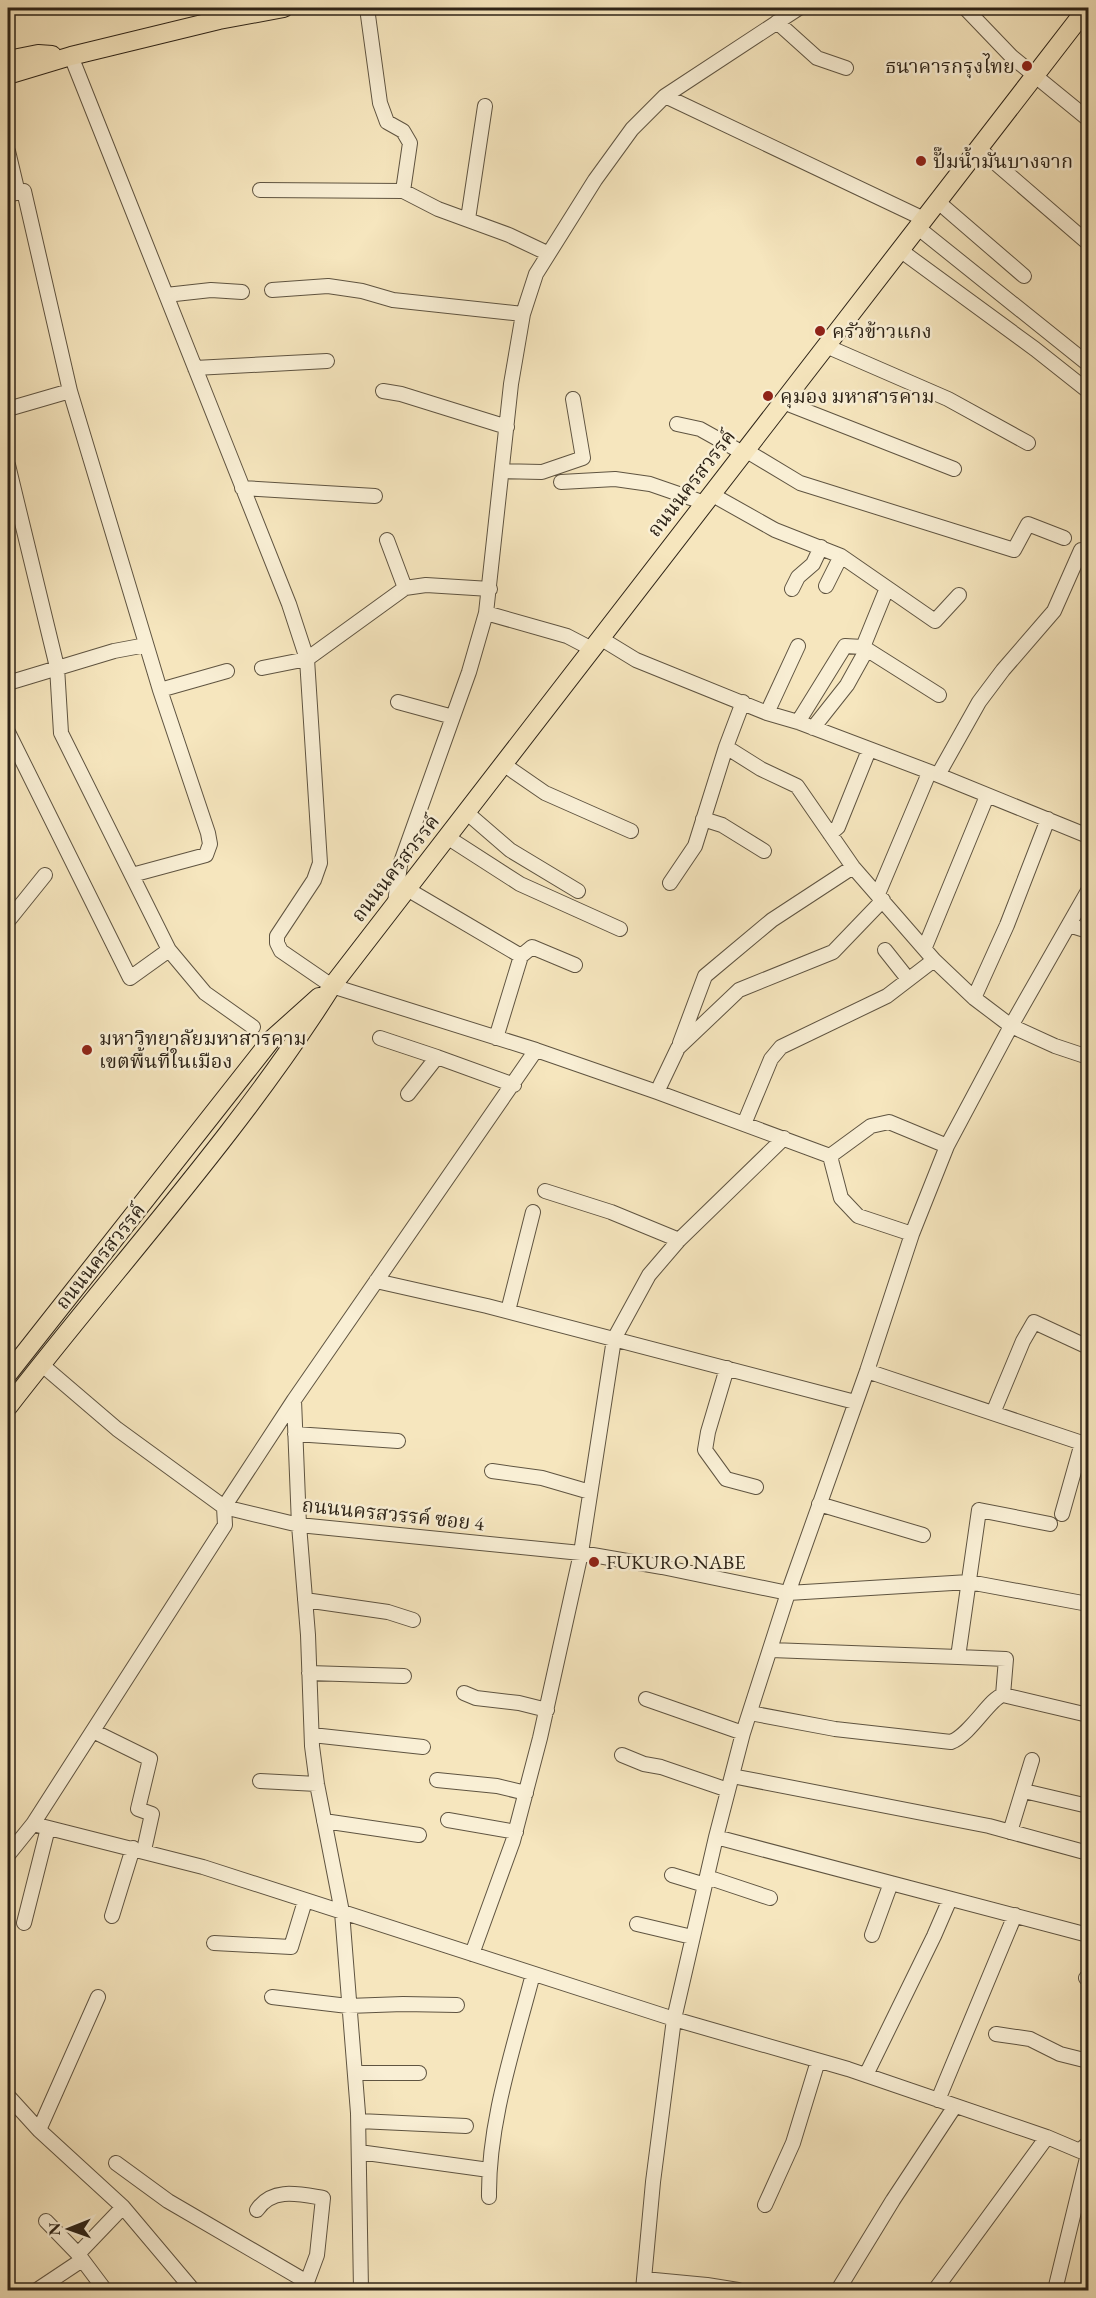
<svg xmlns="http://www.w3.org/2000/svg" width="1096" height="2298" font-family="'EB Garamond','Noto Serif Thai',serif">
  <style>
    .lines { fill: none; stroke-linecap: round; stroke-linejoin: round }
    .minor-casing { stroke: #5f5441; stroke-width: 16 }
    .major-casing { stroke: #2d2317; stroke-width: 20 }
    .minor { stroke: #f9efd5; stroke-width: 14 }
    .major { stroke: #f6e6be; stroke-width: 18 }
    .poi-dot { fill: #8f2418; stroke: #f9efd5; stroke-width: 2 }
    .labels { text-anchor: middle; stroke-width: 5; stroke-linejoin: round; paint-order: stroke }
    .poi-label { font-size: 20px; fill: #2d2317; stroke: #f9efd5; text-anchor: start }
    .street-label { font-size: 20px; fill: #2d2317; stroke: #f9efd5 }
  </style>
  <rect width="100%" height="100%" fill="#f6e6be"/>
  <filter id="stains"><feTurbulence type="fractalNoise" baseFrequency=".00333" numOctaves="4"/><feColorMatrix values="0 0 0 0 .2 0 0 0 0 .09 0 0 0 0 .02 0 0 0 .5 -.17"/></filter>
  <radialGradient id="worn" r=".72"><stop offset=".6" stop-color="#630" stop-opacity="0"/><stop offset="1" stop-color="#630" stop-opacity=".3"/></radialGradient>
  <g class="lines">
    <!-- minor casing -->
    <g class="minor-casing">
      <path id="minor" d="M367,8L380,103L387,122L403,131L410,143L403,191
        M965,8L1012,57L1088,119
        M777,22L817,58L846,68
        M71,56L289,604L307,659L320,863L314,880L277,936V943L281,951L332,986L536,1050L657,1092L830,1156
        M665,96L924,219
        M978,148L1088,243
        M8,151L18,193
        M260,190L403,191L438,209L509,235L547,253
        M8,195L24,191L70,391L160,690L208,833L210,844L206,855L132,875
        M937,201L1024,276
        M468,219L485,106
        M917,227L1088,364
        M900,250L1035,349L1088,391
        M272,290L328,286L362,291L393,300L523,314
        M166,295L211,290L242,292
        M826,346L948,399L1028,443
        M195,368L327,361
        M383,391L401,394L507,427
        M783,402L954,469
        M8,409L70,391
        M677,424L700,429L743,453
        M745,450L800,483L1014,550L1028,524L1064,538
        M8,465L57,667L61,733L169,950L205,993L253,1027
        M503,471L542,472L583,458L573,399
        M561,482L615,479L650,484L705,503
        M242,488L375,496
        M711,494L775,530L841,556L935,621L959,595
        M387,540L405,588
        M826,586L841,556
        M792,589L798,577L813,564L821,547
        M486,613L567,636L592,649
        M600,638L636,660L767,713L798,722L938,775L1088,836
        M863,647L939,695
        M262,668L307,659L405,588L426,585L490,589
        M8,683L114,651L146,645
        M160,690L227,671
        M398,702L453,717
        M767,713L798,646
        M798,722L845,646L863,647L887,588
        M813,728L847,685L867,649
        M8,732L130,978L169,950
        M726,747L761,769L797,786L853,867L934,960L974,998L1011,1026L1055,1046L1088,1057
        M503,764L545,793L631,831
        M938,775L979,702L1003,670L1054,611L1081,550L1088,554
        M466,812L510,850L578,891
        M703,819L722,825L764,851
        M830,834L838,827L869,750
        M447,837L520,884L620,929
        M670,883L695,846L726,747L743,702
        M407,889L521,956L532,947L575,965
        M878,894L929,773
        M395,903L400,865L469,672L486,613L511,384L523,314L536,274L595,180L632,129L665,96L799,8
        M8,921L45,875
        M1069,925L1088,931
        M925,947L987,796
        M885,950L908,979
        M974,998L1007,925L1048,819
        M380,1038L437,1057
        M496,1038L521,956
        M680,1043L705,976L772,920L853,867
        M536,1050L294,1400L224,1507L225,1525L33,1824L203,1867L674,2019L848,2069L1047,2137L1080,2151L1088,2143
        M657,1092L678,1048L739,990L833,952L883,900
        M408,1094L437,1057L514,1085
        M744,1124L771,1059L781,1047L887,996L934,960
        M545,1191L611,1212L679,1240
        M912,1234L858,1216L841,1198L830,1156L871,1126L889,1122L947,1146
        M376,1281L487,1306L855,1402
        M508,1311L533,1212
        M41,1364L117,1429L224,1507L299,1525L581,1553L662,1567L788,1593L969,1582L1088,1604
        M727,1368L708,1432L705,1450L726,1479L756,1487
        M867,1371L1088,1445
        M294,1400L299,1525L308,1635L312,1746L317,1784L342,1912L358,2113L361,2290
        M993,1413L1023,1341L1034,1322L1088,1347
        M295,1434L398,1441
        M492,1471L542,1478L590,1492
        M819,1504L923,1535
        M1062,1514L1082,1443
        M305,1600L388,1612L413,1620
        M771,1650L958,1657L979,1510L1050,1524
        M958,1657L1006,1659L1003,1695L1088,1715
        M309,1673L404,1676
        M464,1693L476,1698L519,1703L547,1710
        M646,1699L743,1733
        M750,1713L835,1729L951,1742C971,1734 990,1698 1003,1695
        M93,1731L150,1759L138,1809L152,1814L144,1850
        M312,1735L423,1747
        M622,1755L644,1764L661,1767L728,1790
        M732,1776L989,1826L1088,1853
        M437,1780L497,1786L526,1793
        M260,1781L317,1784
        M1024,1791L1088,1806
        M448,1820L516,1832
        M324,1821L419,1835
        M1010,1832L1032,1760
        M716,1837L1088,1935
        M8,1855L33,1824
        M672,1875L705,1885
        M707,1877L770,1898
        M112,1916L133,1848
        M24,1923L48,1828
        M637,1924L692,1937
        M872,1935L891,1883
        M214,1943L291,1947L305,1901
        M472,1954L513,1841L540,1738L581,1553L614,1339L649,1275L679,1240L784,1138
        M1086,1978L1088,1979
        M272,1997L348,2006L403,2004L457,2005
        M996,2034L1030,2039L1060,2054L1088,2061
        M355,2073H419
        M866,2075L934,1936L950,1899
        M8,2096L39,2130L123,2207L193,2290
        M938,2100L1015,1915
        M359,2121L466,2126
        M39,2130L98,1997
        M359,2152L489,2170
        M116,2163L168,2201L307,2282L305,2290
        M489,2197C488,2122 514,2047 533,1974
        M765,2205L793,2143L818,2061
        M257,2210C272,2187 299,2194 323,2198L317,2255L307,2282
        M46,2221L78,2254L105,2290
        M78,2254L123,2207
        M644,2279L707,2285L738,2290
        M37,2290L82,2260
        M643,2290L653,2182L674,2019L716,1837L743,1733L788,1593L867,1371L912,1234L947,1146L1011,1026L1088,891
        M838,2290L893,2200L955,2106
        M935,2290L1047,2137
        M1055,2290L1088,2154"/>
    </g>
    <!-- major casing -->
    <g class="major-casing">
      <path id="major" d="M8,60L38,54L52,55
        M8,75L71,56L219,20L284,8
        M8,1374L271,1040L319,997
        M8,1407C116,1267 237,1136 332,986L1087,8"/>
    </g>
    <!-- minor -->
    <use href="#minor" class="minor"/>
    <!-- major -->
    <use href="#major" class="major"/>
  </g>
  <!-- markers -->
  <g class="poi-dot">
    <circle cx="1027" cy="66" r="6"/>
    <circle cx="921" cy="161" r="6"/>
    <circle cx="820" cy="331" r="6"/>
    <circle cx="768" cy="396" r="6"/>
    <circle cx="87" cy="1050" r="6"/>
    <circle cx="594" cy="1562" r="6"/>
  </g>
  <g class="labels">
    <!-- poi labels -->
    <g class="poi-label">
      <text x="1015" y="73" text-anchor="end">ธนาคารกรุงไทย</text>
      <text x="933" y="168">ปั๊มน้ำมันบางจาก</text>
      <text x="832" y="338">ครัวข้าวแกง</text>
      <text x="780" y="403">คุมอง มหาสารคาม</text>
      <text x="99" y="1045">มหาวิทยาลัยมหาสารคาม<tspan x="99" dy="23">เขตพื้นที่ในเมือง</tspan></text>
      <text x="606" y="1569">FUKURO NABE</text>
    </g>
    <!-- street labels -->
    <g class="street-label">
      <text transform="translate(691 483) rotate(-52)" y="7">ถนนนครสวรรค์</text>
      <text transform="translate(395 868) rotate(-52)" y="7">ถนนนครสวรรค์</text>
      <text transform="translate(100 1256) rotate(-51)" y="7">ถนนนครสวรรค์</text>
      <text transform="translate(393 1514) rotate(6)" y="7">ถนนนครสวรรค์ ซอย 4</text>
    </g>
  </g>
  <!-- margin -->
  <rect width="1096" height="2298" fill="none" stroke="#f6e6be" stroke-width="30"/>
  <rect x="9" y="9" width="1078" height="2280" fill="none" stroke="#2d2317" stroke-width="3"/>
  <rect x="15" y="15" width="1066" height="2268" fill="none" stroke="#2d2317" stroke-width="1.5"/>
  <!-- north arrow -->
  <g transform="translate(69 2229) rotate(269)" stroke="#f9efd5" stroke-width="4.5" paint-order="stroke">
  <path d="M0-4.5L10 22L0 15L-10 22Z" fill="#2d2317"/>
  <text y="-9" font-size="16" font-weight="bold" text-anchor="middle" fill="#2d2317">N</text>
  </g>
  <rect width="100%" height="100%" filter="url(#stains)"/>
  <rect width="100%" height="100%" fill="url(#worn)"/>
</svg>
